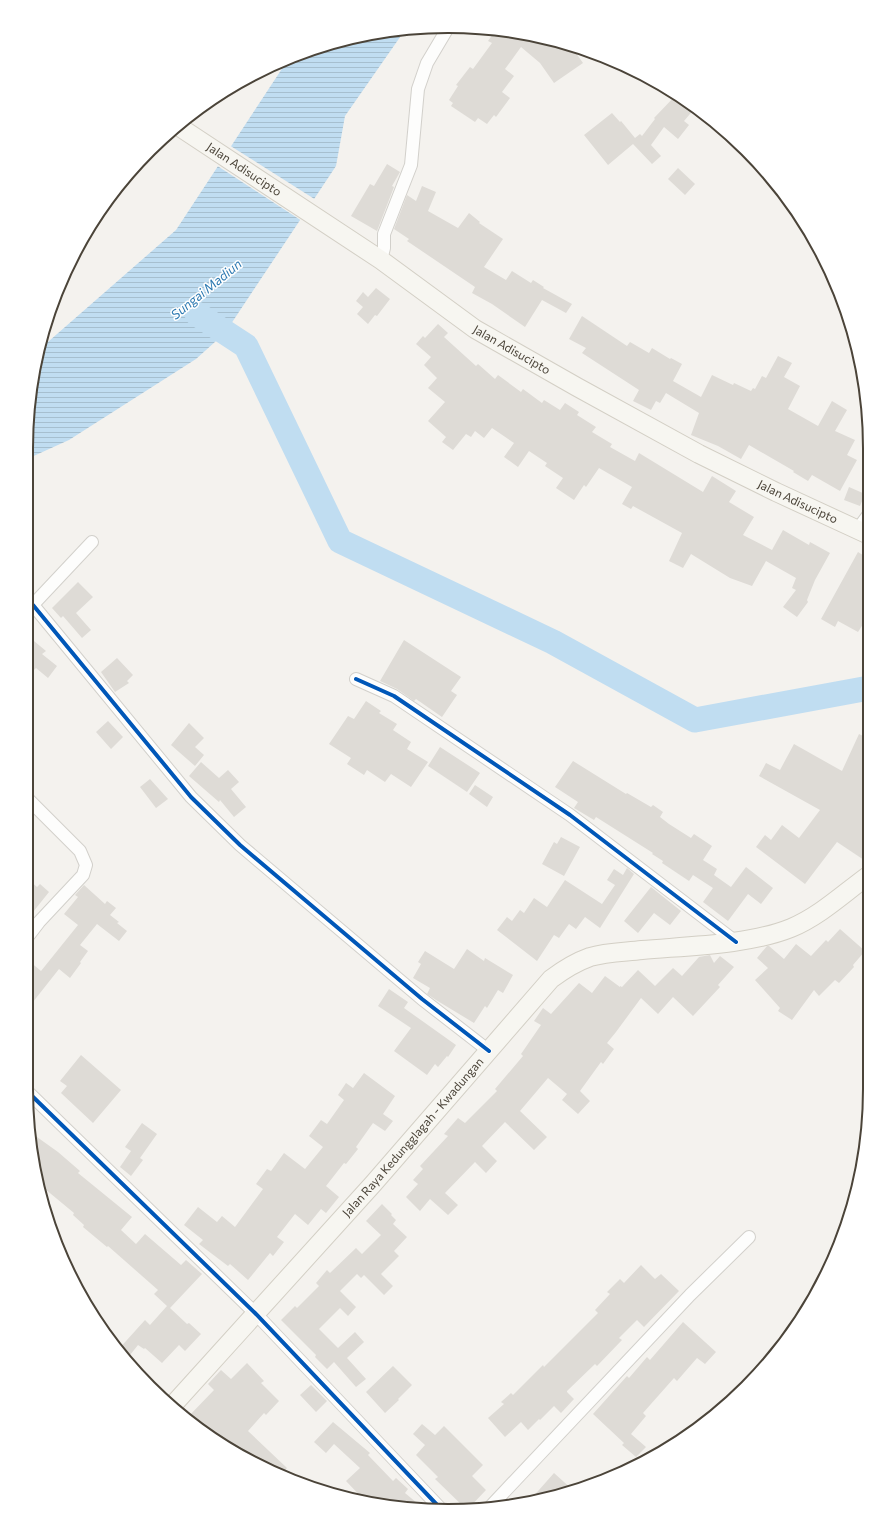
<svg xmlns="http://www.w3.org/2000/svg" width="896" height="1537" font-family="Commissioner,sans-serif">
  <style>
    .water { fill: url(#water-rules) }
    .pier { fill: #f4f2ee }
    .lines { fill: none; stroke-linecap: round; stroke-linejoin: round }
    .river { stroke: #c0ddf1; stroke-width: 25 }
    .building { fill: #dedbd6 }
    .street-casing { stroke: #d2d0cb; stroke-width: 14 }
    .secondary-casing { stroke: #d3cfc5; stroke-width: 20 }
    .street { stroke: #fdfdfc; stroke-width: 12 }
    .secondary { stroke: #f7f6f1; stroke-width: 18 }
    .cycleway-casing { stroke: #fff; stroke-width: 6 }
    .cycleway { stroke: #0057b8; stroke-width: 4 }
    .labels { text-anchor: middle; stroke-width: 3; stroke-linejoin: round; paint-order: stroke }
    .street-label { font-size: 12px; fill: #4b4439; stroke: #fff }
    .water-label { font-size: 13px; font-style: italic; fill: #2e7ab2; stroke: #fff }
    .rim { fill: none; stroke: #4b4439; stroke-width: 2 }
  </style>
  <defs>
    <pattern id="water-rules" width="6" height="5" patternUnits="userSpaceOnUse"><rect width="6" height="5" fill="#c0ddf1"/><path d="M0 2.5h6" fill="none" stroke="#a6bfcf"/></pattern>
  </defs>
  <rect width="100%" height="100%" fill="#f4f2ee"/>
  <!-- water -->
  <path class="water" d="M405,30L345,116L336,166L225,333L196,359L69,440L27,459V420L41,348L176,230L289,58L365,34Z"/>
  <!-- pier -->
  <path class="pier" d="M229,145L316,200L302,221L216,165Z"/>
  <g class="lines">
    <!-- river -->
    <path class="river" d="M197,314L246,346L340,541L553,642L695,720L869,688"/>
  </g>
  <!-- building -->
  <path class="building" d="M495,31L530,34L540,37L550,46L556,42L571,46L583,63L554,83L540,63L521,47L505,69L514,76L502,92L510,98L496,117L494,115L487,124L478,118L475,122L451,106L453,103L449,100L458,86L456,85L470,67L473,69L492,43L488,41Z
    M677,94L695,108L684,121L689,125L678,139L664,127L651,145L661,156L652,164L633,144L608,165L584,135L612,113L620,122L621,121L635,138L640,134L642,136L655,119L654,118Z
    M387,164L400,172L392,186L394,187L377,231L351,216L370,184L374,186Z
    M678,168L695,184L685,195L668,179Z
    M422,186L436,192L428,211L458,228L469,213L480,222L479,223L503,239L484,267L506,280L512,271L531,283L533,280L544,287L543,288L572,304L566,313L542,300L525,327L492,304L472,293L475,287L407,241L409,239L394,229L407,195L416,201Z
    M376,288L390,299L377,316L375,315L368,324L357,314L363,307L356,301L363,292L368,297Z
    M582,316L627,346L630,342L649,353L652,348L670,359L671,358L682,364L673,381L701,397L712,375L733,385L734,383L751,391L753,388L755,389L762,376L766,378L778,356L792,363L784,377L800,386L788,409L818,426L832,401L847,410L835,431L855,440L847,455L857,460L840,491L812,475L808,481L793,472L794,471L749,445L741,459L718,446L691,435L699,413L666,393L660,403L656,401L651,410L633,401L639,390L582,353L586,348L569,339Z
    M438,324L448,333L444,337L476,366L478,364L495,379L498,375L521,392L523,389L542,403L544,400L560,410L565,403L579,412L577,415L596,427L592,432L612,444L610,447L635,461L639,453L703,492L712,476L736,491L729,502L754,517L743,535L772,550L783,530L809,545L810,542L830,553L815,580L807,600L808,602L797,617L783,607L796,590L792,588L796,578L766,561L752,586L730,578L691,554L683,568L669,561L682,533L633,506L631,509L622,504L632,487L599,468L586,487L584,485L574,500L556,488L563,478L545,466L547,463L529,451L518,467L504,457L514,443L492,428L484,438L475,431L471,437L466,434L453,450L442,442L446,437L428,421L445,402L428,388L437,378L424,365L431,357L416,344L423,336L425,338Z
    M849,487L865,494L860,506L844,500Z
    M858,552L869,559V615L858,632L838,621L835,627L821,619Z
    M78,582L93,597L76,613L91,630L82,638L63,616L61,618L52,608Z
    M28,636L46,651L42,654L57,666L48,678L36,668L28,676Z
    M404,640L461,677L451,691L457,695L442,717L416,699L414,701L397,689L380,681Z
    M117,658L133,675L127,681L129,683L115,692L101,672Z
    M366,701L381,711L379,713L397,724L393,730L411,742L407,749L428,762L411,787L391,774L385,782L367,770L364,775L347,764L351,758L329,744L348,716L354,719Z
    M108,721L123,737L111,749L96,732Z
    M189,723L204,738L195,747L204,755L195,766L171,745Z
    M859,734L869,739L863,753L869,756V853L864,860L837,842L805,884L756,847L765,835L771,840L782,825L799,838L820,810L759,776L766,763L780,770L794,744L842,771Z
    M440,747L480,773L467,792L428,766Z
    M573,761L626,794L627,793L651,807L653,805L663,812L660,817L669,824L691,838L694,834L712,846L703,860L717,869L714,875L731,887L746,867L773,888L761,904L748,894L728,921L703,902L713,888L693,875L689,881L662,863L663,861L652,854L653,853L596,817L594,820L574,808L578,802L555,787Z
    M201,762L219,778L228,770L239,782L231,789L246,807L234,817L220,800L219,802L189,776Z
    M150,779L168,799L156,808L140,787Z
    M475,785L493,797L487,807L469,794Z
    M561,837L580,847L564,876L542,864L554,842L557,844Z
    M627,868L634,874L600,928L585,917L576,929L569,924L559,938L554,935L537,961L497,930L507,917L512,921L520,910L524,913L534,898L547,907L565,880L602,904L615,885L607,880L614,869L623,875Z
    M29,880L37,887L40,884L49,892L29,917Z
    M84,885L105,904L107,901L116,908L110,915L119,922L117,923L127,931L119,941L97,924L80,945L88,951L80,962L81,963L70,978L59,969L29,1007V961L41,971L78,925L64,914L78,897L75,895Z
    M651,887L681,911L670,925L654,913L638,933L624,921Z
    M840,929L865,951L853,965L854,967L839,983L835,980L819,996L814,990L792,1020L778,1011L780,1008L755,980L768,968L757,958L767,946H769L784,959L796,944L811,956L826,940L828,942Z
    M467,949L484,961L485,958L513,975L503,993L498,990L487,1008L485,1006L474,1023L436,1000L427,994L430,988L413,978L421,964L418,962L425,951L454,969Z
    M710,955L714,963L720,956L734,967L718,985L720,987L693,1016L673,997L658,1014L641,998L616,1032L607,1043L614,1049L603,1064L601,1062L580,1091L590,1101L578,1114L562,1100L567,1094L548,1078L520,1111L547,1137L534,1150L505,1122L482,1146L497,1161L486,1173L475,1162L445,1193L458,1205L448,1215L430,1199L420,1211L406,1197L418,1184L413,1180L423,1169L420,1166L448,1136L444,1134L458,1118L465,1123L497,1091L495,1089L523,1056L521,1054L541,1025L534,1021L543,1008L551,1014L579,983L592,993L605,976L620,987V986L622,987L638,970L655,986L673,968L682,976L699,957Z
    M389,989L408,1002L404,1008L456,1045L448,1057L447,1056L438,1067L435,1064L427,1075L394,1051L411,1028L378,1006Z
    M81,1055L121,1090L93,1123L61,1093L67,1086L60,1081Z
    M364,1073L395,1096L383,1114L393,1121L385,1131L373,1123L356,1147L358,1149L346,1164L344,1163L326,1186L339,1197L326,1213L321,1209L308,1225L295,1214L277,1237L284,1242L273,1256L270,1253L248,1280L230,1264L228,1266L199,1244L203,1240L184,1225L198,1207L217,1222L222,1216L235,1227L263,1189L256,1184L267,1169L271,1171L284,1153L305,1169L323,1147L309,1136L321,1120L327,1124L344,1100L338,1095L346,1083L353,1088Z
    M142,1123L157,1134L140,1158L143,1160L131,1176L120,1167L131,1151L125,1147Z
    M30,1132L58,1152L80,1171L78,1173L132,1217L121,1230L136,1244L145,1234L181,1265L186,1260L202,1274L170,1308L187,1324L189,1323L201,1334L185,1351L179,1345L162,1363L145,1348L144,1349L138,1345L126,1360L117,1351L145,1320L150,1325L167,1306L154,1294L158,1290L108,1246L107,1247L83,1227L84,1225L73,1215L74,1213L39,1184L30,1144Z
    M382,1204L392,1214L391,1215L396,1220L393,1224L407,1237L394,1251L399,1256L381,1274L393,1286L384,1295L364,1275L361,1278L357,1274L340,1291L356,1307L348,1316L340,1308L319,1329L338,1348L355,1332L364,1342L347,1358L366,1379L356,1387L334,1362L327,1369L315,1357L316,1355L281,1320L295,1306L297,1308L319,1286L316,1283L327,1270L330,1273L356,1248L362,1254L381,1235L366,1221Z
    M641,1265L655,1279L661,1274L679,1291L644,1327L637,1320L619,1338L622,1340L597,1366L595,1364L567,1391V1392L574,1399L561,1413L554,1406L540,1420L539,1419L528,1430L521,1422L505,1437L488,1418L504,1404L501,1402L511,1393L513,1395L543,1365L544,1367L598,1313L595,1310L610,1294L607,1292L620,1279L624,1283Z
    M683,1322L716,1352L705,1364L697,1358L677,1381L674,1378L643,1413L646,1416L631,1434L646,1447L636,1457L622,1445L624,1443L593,1414L627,1376L629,1378L647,1357L650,1360Z
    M247,1363L264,1381L261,1383L279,1401L266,1415L264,1413L248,1431L287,1468L281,1475L262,1468L213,1440L187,1418L214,1390L208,1384L221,1370L231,1379Z
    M393,1366L412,1385L398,1399L399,1400L385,1413L366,1392Z
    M311,1385L327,1401L316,1412L300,1395Z
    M333,1422L370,1453L368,1455L393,1481L396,1478L408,1489L405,1493L423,1508L393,1507L366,1502L346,1481L360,1468L334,1444L326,1453L314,1442Z
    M422,1424L435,1435L444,1426L483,1465L472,1476L486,1490L467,1510L435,1479L438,1477L416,1455L425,1445L413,1434Z
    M554,1473L574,1491L531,1499Z"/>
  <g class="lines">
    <!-- street casing -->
    <g class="street-casing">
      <path id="street" d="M381,260L384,248V234L411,165L418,89L427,63L449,26
        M858,529L869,514
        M33,605L191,797L240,845L422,999L489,1051
        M28,610L92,542
        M356,679L394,696L570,815L736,942
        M28,799L80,851L86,865L83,875L39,922L29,935
        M29,1093L255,1313L441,1509
        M490,1507L690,1295L749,1237"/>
    </g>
    <!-- secondary casing -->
    <g class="secondary-casing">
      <g id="secondary">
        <path id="s1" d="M178,126L381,260L475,329L577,387L699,454L776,492L869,535"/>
        <path id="s2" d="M172,1406L373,1184L551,979C563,970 576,962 590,957C606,952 625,952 642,950C687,946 749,945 791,928C820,916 844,893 869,875"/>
      </g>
    </g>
    <!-- street -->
    <use href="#street" class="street"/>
    <!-- secondary -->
    <use href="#secondary" class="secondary"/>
    <!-- cycleway casing -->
    <g class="cycleway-casing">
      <path id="cycleway" d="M33,605L191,797L240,845L422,999L489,1051
        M356,679L394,696L570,815L736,942
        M29,1093L255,1313L441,1509"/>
    </g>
    <!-- cycleway -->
    <use href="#cycleway" class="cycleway"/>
  </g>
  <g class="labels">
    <!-- street labels -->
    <g class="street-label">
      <text dy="4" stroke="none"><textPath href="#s1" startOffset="79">Jalan Adisucipto</textPath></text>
      <text dy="4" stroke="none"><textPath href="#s1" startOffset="402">Jalan Adisucipto</textPath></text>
      <text dy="4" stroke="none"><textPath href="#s1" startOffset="726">Jalan Adisucipto</textPath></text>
      <text dy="4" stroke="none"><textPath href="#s2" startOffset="361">Jalan Raya Kedungglagah - Kwadungan</textPath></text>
    </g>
    <!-- water labels -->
    <g class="water-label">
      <text transform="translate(206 289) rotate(-39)" y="5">Sungai Madiun</text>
    </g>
  </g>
  <!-- crop -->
  <path d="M0 0H896V1537H0ZM448 33H448A415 415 0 0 1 863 448V1089A415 415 0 0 1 448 1504H448A415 415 0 0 1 33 1089V448A415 415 0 0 1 448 33Z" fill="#fff" fill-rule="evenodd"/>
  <path class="rim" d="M448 33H448A415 415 0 0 1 863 448V1089A415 415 0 0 1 448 1504H448A415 415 0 0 1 33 1089V448A415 415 0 0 1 448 33Z"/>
</svg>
